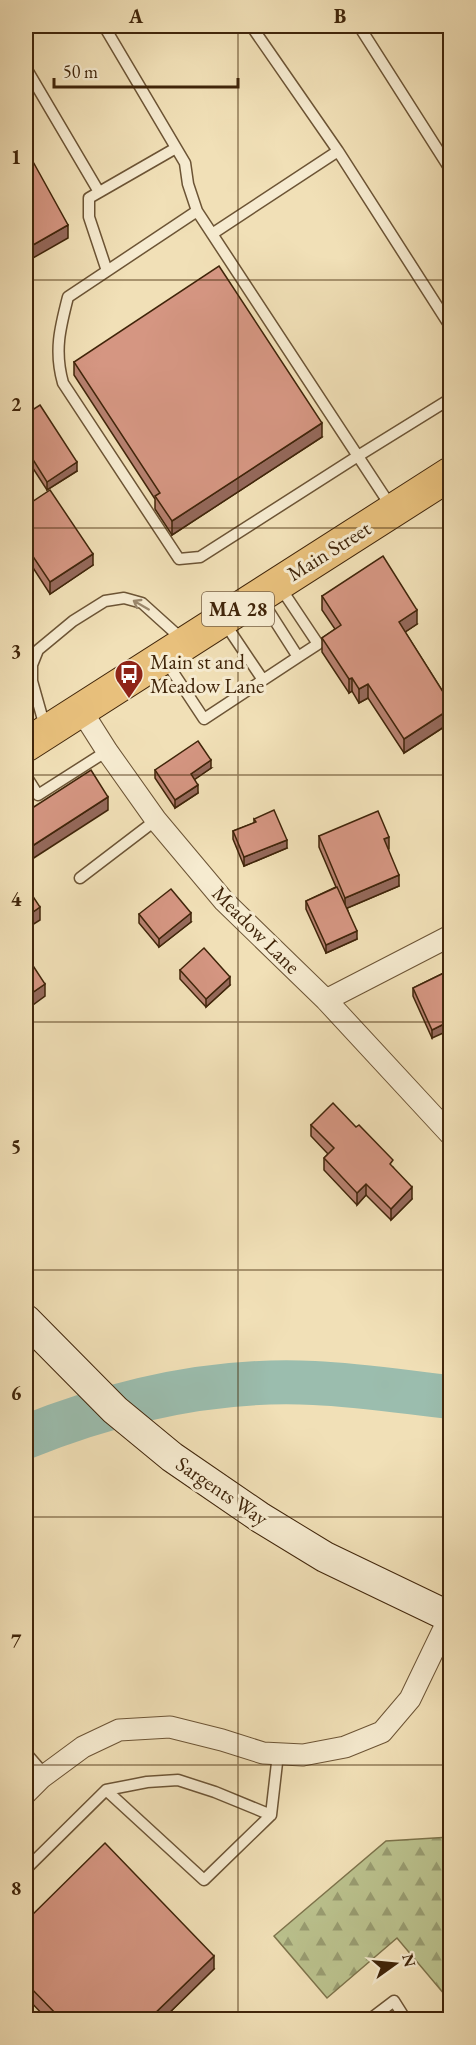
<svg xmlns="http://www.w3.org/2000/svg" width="476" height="2045" font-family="'EB Garamond',serif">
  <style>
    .forest { fill: url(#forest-firs); stroke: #7e744c; stroke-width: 1.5 }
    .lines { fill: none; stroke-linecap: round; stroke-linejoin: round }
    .river { stroke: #9bbdae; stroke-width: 44 }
    .service-casing { stroke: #6c5435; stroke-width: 13 }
    .minor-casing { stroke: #6c5435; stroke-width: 23 }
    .secondary-casing { stroke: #40250a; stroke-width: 32 }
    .primary-casing { stroke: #40250a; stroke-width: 35 }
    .service { stroke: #f6ebd0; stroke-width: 10 }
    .minor { stroke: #f6ebd0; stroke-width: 21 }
    .secondary { stroke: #f6ebd0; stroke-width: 30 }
    .primary { stroke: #e8c07c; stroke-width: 33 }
    .wall { fill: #b78170; stroke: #40250a; stroke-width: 1.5 }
    .shaded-wall { fill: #95695b; stroke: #40250a; stroke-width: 1.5 }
    .building { fill: #d59682; stroke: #40250a; stroke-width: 1.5 }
    .oneway { stroke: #9b886d }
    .grid { fill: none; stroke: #40250a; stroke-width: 1.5; stroke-opacity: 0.55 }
    .labels { text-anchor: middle; stroke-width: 6; stroke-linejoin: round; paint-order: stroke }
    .shield { fill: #f6ebd0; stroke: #776045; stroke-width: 1.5 }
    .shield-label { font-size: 20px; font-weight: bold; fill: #40250a }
    .street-label { font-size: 21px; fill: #40250a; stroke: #f6ebd0 }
    .poi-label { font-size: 21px; fill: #40250a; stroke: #f6ebd0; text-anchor: start }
    .neatline { fill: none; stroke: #40250a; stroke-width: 2 }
    .grid-label { font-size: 20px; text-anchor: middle; font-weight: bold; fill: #40250a }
  </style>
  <defs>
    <pattern id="forest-firs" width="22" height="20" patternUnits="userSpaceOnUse" patternTransform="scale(1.5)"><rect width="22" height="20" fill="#bbc28e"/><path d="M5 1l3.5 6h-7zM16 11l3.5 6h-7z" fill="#999d72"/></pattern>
  </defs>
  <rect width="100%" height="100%" fill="#f1e0b7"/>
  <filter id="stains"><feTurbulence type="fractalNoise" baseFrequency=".00333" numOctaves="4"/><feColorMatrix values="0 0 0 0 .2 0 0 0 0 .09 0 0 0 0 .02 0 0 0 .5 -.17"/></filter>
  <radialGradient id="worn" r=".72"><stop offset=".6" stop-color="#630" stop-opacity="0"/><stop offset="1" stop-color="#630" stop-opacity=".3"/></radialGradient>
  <!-- forest -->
  <path class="forest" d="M450,1837V2001L397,1938L327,1998L274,1936L386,1841Z"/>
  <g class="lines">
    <!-- river -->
    <path class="river" d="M26,1437C118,1400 214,1378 314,1383C360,1385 405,1392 450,1397"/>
    <!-- service casing -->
    <g class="service-casing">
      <path id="service" d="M104,26L185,163L188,184L197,211L392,508
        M254,26L252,27L338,151
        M359,26L450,169
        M26,68L99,192
        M197,211L68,297C60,328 54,351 63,383L179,559L200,557L358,456L450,399
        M212,234L338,151L450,326
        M107,271L89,217V198L176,148
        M280,587L318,644L298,657
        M224,622L263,680
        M165,660L204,719L298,657L261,599
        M45,727L32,681V665L38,650L73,621L105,601L124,598L142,603L183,640
        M26,776L38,795L107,751
        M80,878L156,820
        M26,1753L45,1775
        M106,1790L147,1782L178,1780L215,1792L271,1815
        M26,1869L106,1790L204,1880L271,1815L278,1754
        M369,2020L394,2001L406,2020"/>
    </g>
    <!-- minor casing -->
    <g class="minor-casing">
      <path id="minor" d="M81,710L107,751L156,820L224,901L326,1000L450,1134
        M326,1000L450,936
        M26,1793L41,1778L83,1747L119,1730L170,1727L222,1740L263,1753L303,1755L345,1747L382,1732L410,1699L450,1616"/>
    </g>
    <!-- secondary casing -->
    <g class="secondary-casing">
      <path id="secondary" d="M26,1320L115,1410L172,1457L261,1518L325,1557L450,1617"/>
    </g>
    <!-- primary casing -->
    <g class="primary-casing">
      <path id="primary" d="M26,745L450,474"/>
    </g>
    <!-- service -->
    <use href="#service" class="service"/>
    <!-- minor -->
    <use href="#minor" class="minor"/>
    <!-- secondary -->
    <use href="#secondary" class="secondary"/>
    <!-- primary -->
    <use href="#primary" class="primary"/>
  </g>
  <!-- wall -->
  <path class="wall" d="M74,362L322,437L172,535L155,509V499L74,375Z
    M26,414L77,471L47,490L27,459H26Z
    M26,506L93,565L50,594L26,557Z
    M322,596L417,624L405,632L450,703V723L404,753L368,698L359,703L352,691L349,693L322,652V638L335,629L322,610Z
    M211,768L194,779L198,793L175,808L155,778V770Z
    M254,819L287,848L244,866L233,839V831L254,823Z
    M319,836L389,849H388L399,886L347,908L357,939L326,953L306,909V901L336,887L319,847Z
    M139,914L191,922L159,947L139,923Z
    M180,970L230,985L206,1007L180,979Z
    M450,970L432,1038L413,996V988Z
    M311,1125L393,1167L412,1199L391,1220L366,1195L357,1205L324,1170V1158L328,1154L311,1136Z
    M26,1921L214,1969L163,2019H47L26,1997Z"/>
  <!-- shaded-wall -->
  <path class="shaded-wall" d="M68,225V238L26,262V249Z
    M322,423V437L172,535V521Z
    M77,462V471L47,490V482Z
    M93,554V565L50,594V582Z
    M417,610V624L399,636V622Z
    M352,678V691L349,693V679Z
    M368,684V698L359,703V689Z
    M450,709V723L404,753V739Z
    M211,760V768L191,782V774Z
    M198,785V793L175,808V800Z
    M108,797V810L26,863V850Z
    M389,837V849L384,851V839Z
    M287,840V848L244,866V857Z
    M399,875V886L345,909V898Z
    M40,907V920L26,929V917Z
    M191,913V922L159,947V939Z
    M357,931V939L326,953V945Z
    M230,977V985L206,1007V999Z
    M45,984V996L26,1010V997Z
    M450,1021V1030L432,1038V1030Z
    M366,1184V1195L357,1205V1193Z
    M412,1187V1199L391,1220V1209Z
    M214,1956V1969L163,2019H149Z"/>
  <!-- building -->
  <path class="building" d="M26,149L68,225L26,249Z
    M219,266L322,423L172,521L155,496L160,493L74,362Z
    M40,405L77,462L47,482L27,450L26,451V414Z
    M50,490L93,554L50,582L26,546V506Z
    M383,556L417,610L399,622L450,703V709L404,739L368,684L359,689L352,678L349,679L322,638L341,625L322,596Z
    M198,741L211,760L191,774L198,785L175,800L155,770Z
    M91,770L108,797L26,850V812Z
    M274,810L287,840L244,857L233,831L256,822L254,819Z
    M378,811L389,837L384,839L399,875L345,898L319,836Z
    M26,886L40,907L26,917Z
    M337,887L357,931L326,945L306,901Z
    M171,889L191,913L159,939L139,914Z
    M204,948L230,977L206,999L180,970Z
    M26,955L45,984L26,997Z
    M450,970V1021L432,1030L413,988Z
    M333,1103L356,1127L359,1125L393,1160L390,1164L412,1187L391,1209L366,1184L357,1193L324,1158L334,1148L311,1125Z
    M105,1843L214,1956L149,2019H61L26,1983V1921Z"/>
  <!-- one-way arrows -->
  <defs><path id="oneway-shaft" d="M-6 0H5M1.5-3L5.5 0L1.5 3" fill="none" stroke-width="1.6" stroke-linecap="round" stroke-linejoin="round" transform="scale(1.5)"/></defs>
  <use class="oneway" href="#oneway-shaft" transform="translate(141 605) rotate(-150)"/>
  <!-- grid -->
  <path class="grid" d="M238,26V2020M26,280H450M26,528H450M26,775H450M26,1022H450M26,1270H450M26,1517H450M26,1765H450"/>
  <!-- icons -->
  <defs>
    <g id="bus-pin" transform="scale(1.5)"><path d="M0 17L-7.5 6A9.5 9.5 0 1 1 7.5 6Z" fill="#8f2418" stroke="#f6ebd0"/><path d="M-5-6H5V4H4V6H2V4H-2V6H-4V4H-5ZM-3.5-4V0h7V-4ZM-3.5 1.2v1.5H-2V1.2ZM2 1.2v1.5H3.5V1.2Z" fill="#fff"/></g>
  </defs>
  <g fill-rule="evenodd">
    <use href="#bus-pin" x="129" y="674"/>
  </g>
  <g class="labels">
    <!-- shield labels -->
    <rect class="shield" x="202" y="592" width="72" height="34" rx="4.5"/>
    <g class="shield-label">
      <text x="238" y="616">MA 28</text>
    </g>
    <!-- street labels -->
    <g class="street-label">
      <text transform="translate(329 551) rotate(-32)" y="7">Main Street</text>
      <text transform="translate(256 930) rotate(45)" y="7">Meadow Lane</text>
      <text transform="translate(222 1491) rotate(34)" y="7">Sargents Way</text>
    </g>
    <!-- poi labels -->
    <g class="poi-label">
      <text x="150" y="669">Main st and<tspan x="150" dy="24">Meadow Lane</tspan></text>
    </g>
  </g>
  <!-- margin -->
  <rect width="476" height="2045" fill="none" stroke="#f1e0b7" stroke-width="66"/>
  <!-- north arrow -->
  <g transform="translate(395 1964) rotate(75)" stroke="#f6ebd0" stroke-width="4.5" paint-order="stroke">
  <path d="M0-4.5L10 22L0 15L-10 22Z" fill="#40250a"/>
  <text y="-9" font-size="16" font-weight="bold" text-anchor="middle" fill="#40250a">N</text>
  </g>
  <!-- scale -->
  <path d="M54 78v9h184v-9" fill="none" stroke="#40250a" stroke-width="3"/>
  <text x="63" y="78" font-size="18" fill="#40250a" stroke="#f6ebd0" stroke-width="4.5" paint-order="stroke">50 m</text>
  <rect x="33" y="33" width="410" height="1979" class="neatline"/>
  <g class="grid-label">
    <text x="136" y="23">A</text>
    <text x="340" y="23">B</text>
    <text x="16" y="164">1</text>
    <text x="16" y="411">2</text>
    <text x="16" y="658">3</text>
    <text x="16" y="906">4</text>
    <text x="16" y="1153">5</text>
    <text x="16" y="1400">6</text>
    <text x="16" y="1648">7</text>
    <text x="16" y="1895">8</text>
  </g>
  <rect width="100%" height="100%" filter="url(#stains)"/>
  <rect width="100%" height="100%" fill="url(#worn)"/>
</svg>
